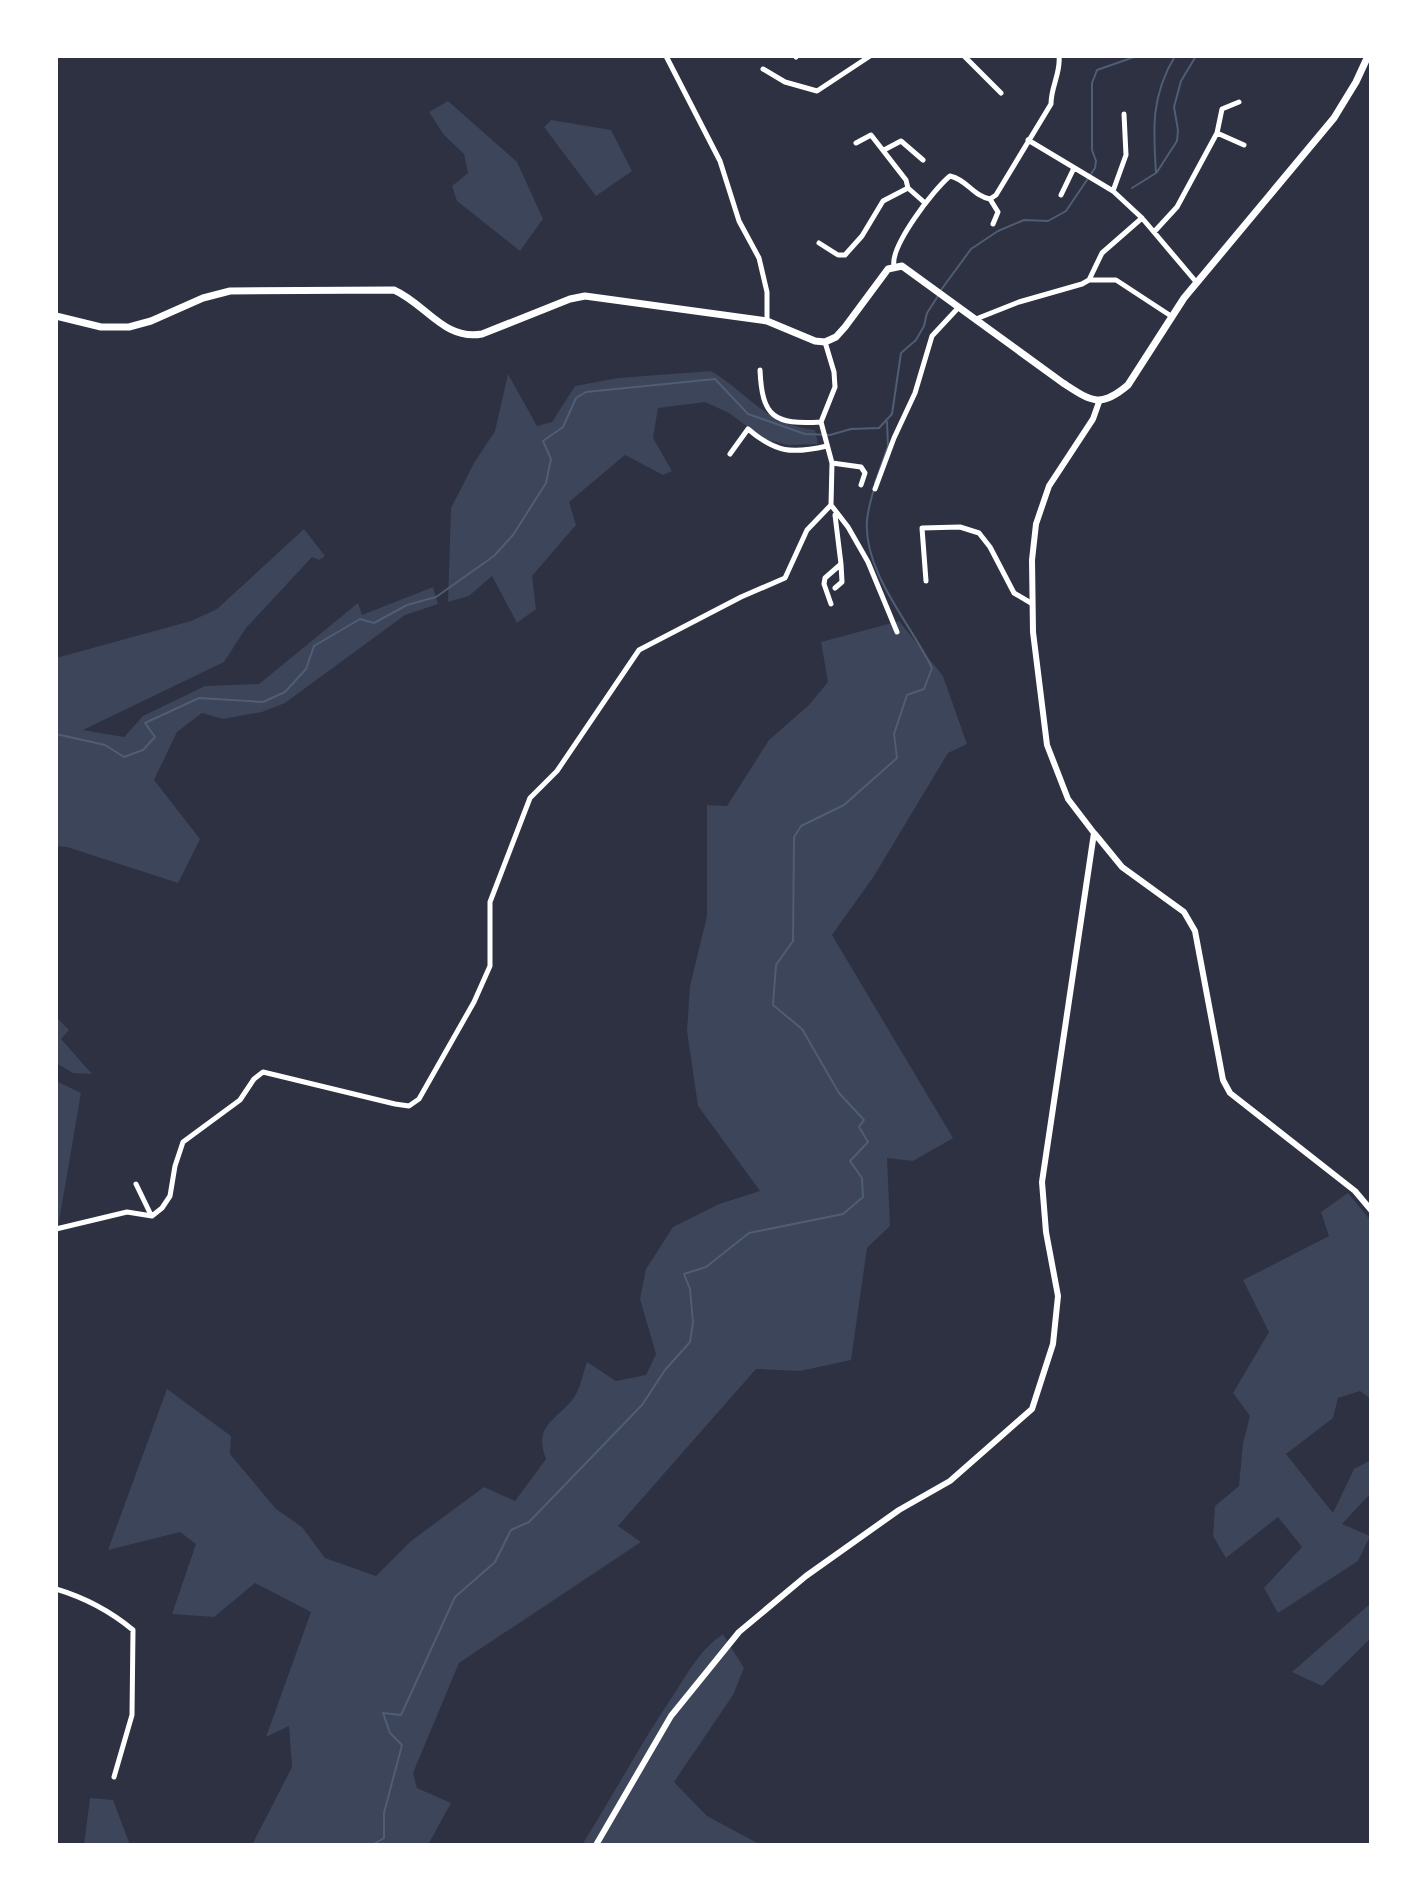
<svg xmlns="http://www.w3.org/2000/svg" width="1427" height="1901" font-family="Lato,sans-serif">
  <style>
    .green { fill: #3c4559 }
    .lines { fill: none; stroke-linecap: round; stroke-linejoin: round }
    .stream { stroke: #4f5d75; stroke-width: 2 }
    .minor { stroke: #fff; stroke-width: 5 }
    .tertiary { stroke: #fff; stroke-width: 6 }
    .secondary { stroke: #fff; stroke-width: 7 }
  </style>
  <rect width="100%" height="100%" fill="#2d3142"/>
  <!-- green -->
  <path class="green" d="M448,101L517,162L543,219L520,251L457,201L452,186L468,173L464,154L444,135L429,112Z
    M551,120L611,130L632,171L596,196L544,127Z
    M711,371C751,395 764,424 815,430L818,444L788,445L764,439L729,413L705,402L658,408L653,438L672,471L663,475L625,455L569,502L576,525L532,576L536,609L517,623L492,576L469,596L448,602L451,508L474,463L495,431L508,374L537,426L552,422L575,386L618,378Z
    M304,529L325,556L319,560L312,557L246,628L224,662L83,730L124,737L143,716L205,686L259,684L358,603L362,615L433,587L438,604L405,615L285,703L262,712L223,719L202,713L177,732L154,780L200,839L178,883L67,847L56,846V658L191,621L217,609Z
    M899,621L943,676L967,744L948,753L874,876L832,935L953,1138L913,1161L887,1158L890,1226L867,1248L851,1360L800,1371L756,1369L618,1526L641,1542L459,1663L413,1773L417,1788L451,1803L428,1845H252L292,1767L289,1726L266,1737L311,1612L255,1583L214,1617L172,1614L196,1544L180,1532L108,1550L167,1389L231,1436L230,1454L276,1509L302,1527L325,1558L376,1576L411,1541L484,1487L515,1501L546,1459C533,1426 555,1421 573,1399C580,1390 583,1373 587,1362L616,1381L646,1375L656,1354L640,1299L646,1269L673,1227L719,1204L760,1191L698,1106L687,1031L690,986L707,916V805L727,806L769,740L809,705L828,682L821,642Z
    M56,1017L69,1030L61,1039L92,1074L73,1073L56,1063Z
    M56,1081L81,1093L56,1239Z
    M1348,1193L1371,1221V1399L1360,1391L1338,1398L1333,1418L1286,1454L1333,1513L1354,1469L1371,1460V1493L1342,1524L1370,1536L1358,1561L1278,1613L1264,1588L1302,1547L1278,1517L1226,1558L1213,1536L1215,1506L1239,1486L1243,1443L1250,1416L1233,1393L1269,1332L1243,1280L1329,1236L1321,1212Z
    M1371,1603V1638L1322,1686L1292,1672Z
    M723,1634L744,1668L733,1695L674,1782L707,1816L761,1845H582C614,1794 642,1741 676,1691C690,1669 701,1649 723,1634Z
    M90,1798L113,1800L130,1845H84Z"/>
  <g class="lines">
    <!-- stream -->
    <path class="stream" d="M1157,172L1177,141L1178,130L1174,107L1181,81L1196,56
      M1132,188L1156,173C1153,128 1151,96 1175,56
      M941,290L971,249L998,231L1024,220L1048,221L1066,211L1095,168L1096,161L1092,150V83L1097,70L1137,56
      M875,483L888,446L887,422
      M56,734L105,745L124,757L143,750L155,737L145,723L199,698L263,702L285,692L306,669L314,646L360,619L374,623L407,605L436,597L494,556L513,535L546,483L551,459L543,441L563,427L576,398L586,392L715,379L748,414L805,434L830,435L851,429L879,428L892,414L901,353L916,340L924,326L927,313L938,296
      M372,1845L384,1838V1813L402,1745L390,1733L383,1713L401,1715L455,1597L495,1562L511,1530L529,1522L642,1405L665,1370L690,1342L693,1323L690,1289L684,1274L706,1267L749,1233L843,1214L863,1197L862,1178L850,1161L868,1142L859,1127L864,1120L839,1093L802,1029L773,1005L776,965L793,941L794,837L801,826L844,805L897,758L894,734L907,695L924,689L932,668C911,624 863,572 867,520C868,510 871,499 874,489"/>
    <!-- minor -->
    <path class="minor" d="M666,56L720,161L739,221L759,258L767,292V321
      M964,56L1001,93
      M796,57L797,56
      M763,69L785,82L817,91L870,56
      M1239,102L1222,109L1217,133L1244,145
      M1028,140L1113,191L1142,218L1197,283
      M856,143L871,135L906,180L908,188L925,203
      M884,150L901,141L923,160
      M1113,191L1126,155L1124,114
      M1061,195L1074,168
      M990,199L998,212L993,224
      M1154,232L1177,207L1217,133
      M819,243L838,255H845L862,236L883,201L908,188
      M894,266C890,246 934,189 950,176C966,179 973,196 990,199L996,195L1051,104C1051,86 1061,73 1059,56
      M1089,280H1116L1171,316
      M976,319L1019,302L1082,284L1089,280L1102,253L1142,218
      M825,342L834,372L835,387L821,422L832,463L831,505
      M760,370C762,417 774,425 821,422
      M730,454L748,429C776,453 792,454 827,446
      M832,463L861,467L865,473L861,485
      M875,489L894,438L915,393L932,336L959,307
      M831,505L848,527L868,562L897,632
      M926,581L922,528L960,527L979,533L990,547L1014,593L1031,603
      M835,588L842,582L841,564
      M831,604L824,584L825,578L841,564L835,515
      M136,1184L151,1215
      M56,1229L127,1212L152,1216L162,1208L170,1196L175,1166L183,1142L240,1100L254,1079L263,1072L395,1104L409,1106L419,1099L474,1002L490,966V902L530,798L557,771L639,650L741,597L785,578L807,530L831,505
      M56,1589C86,1598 109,1610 133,1630L132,1715L114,1777"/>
    <!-- tertiary -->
    <path class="tertiary" d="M1095,834L1122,867L1184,912L1195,931L1223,1080L1230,1093L1355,1191L1371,1210
      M596,1845L671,1716L739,1632L806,1576L899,1510L950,1481L1032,1409L1053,1344L1058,1296L1046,1232L1042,1182L1094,833L1068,799L1047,745L1033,632L1032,560L1036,524L1049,486L1093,419L1099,402"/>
    <!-- secondary -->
    <path class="secondary" d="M56,316L101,327H129L151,321L203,298L230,291L394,290C426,304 444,341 482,334L570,299L585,296L767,321L815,341L825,342L836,337L845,327L888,269L902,266L1063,383C1091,401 1100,409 1128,385L1184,298L1334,118L1356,82L1368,56"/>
  </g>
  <!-- border -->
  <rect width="1427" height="1901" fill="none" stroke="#ffffff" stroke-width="116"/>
</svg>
